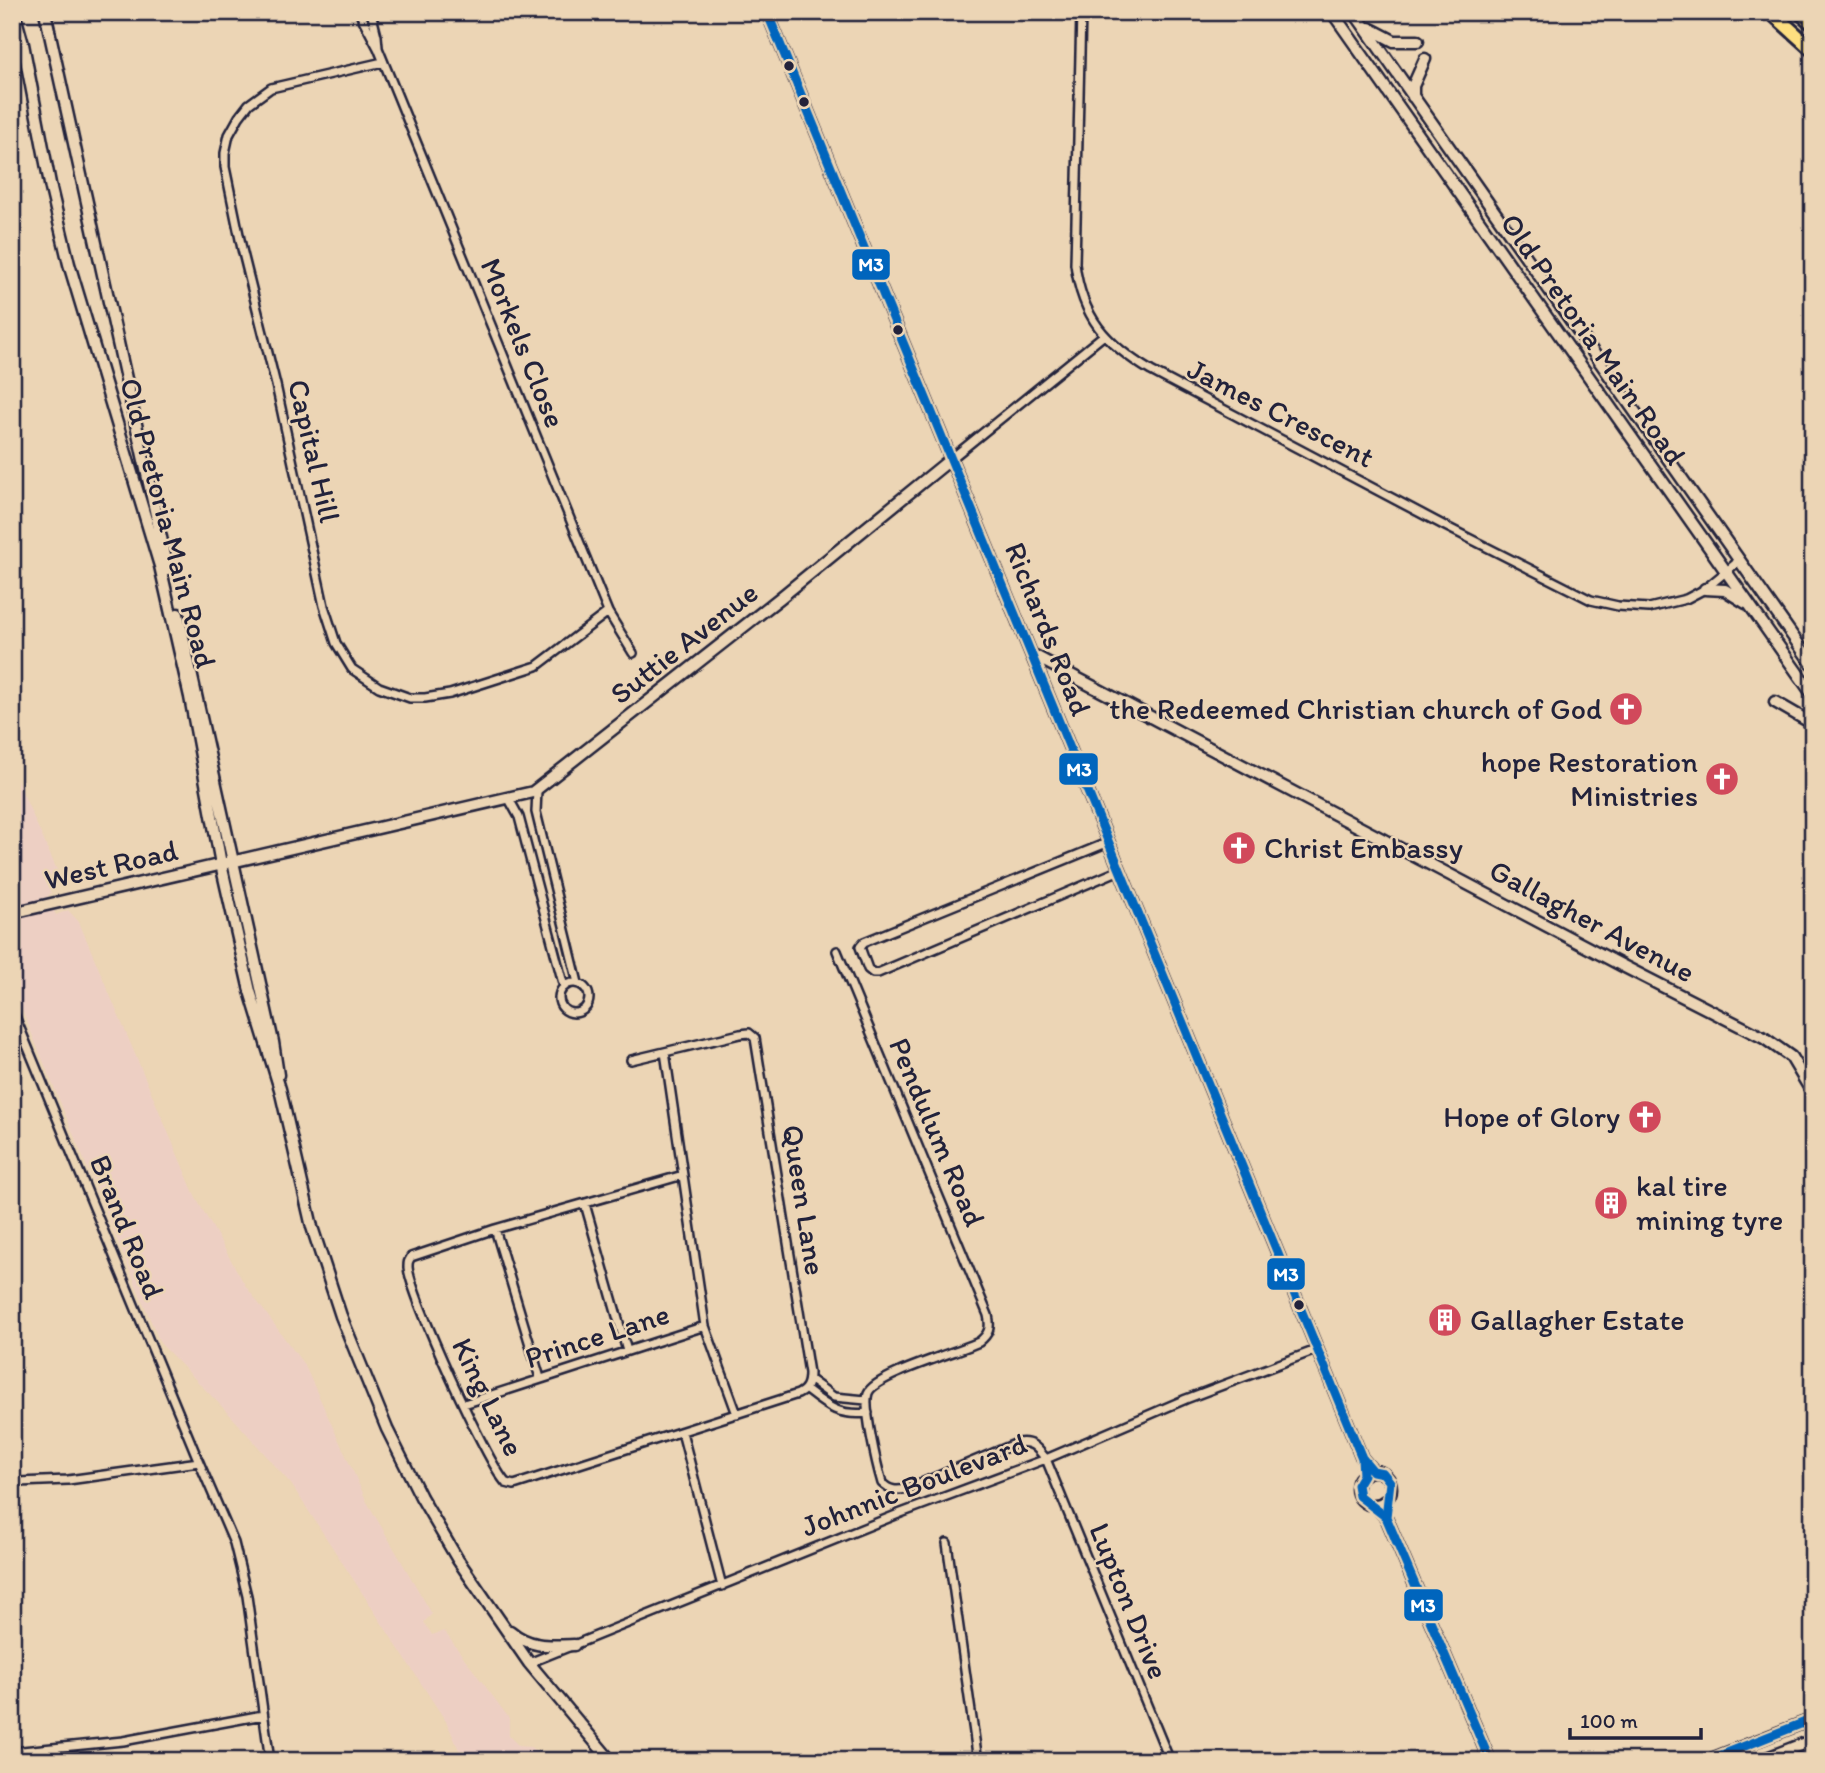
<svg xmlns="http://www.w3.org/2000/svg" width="1825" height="1773" font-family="Itim,sans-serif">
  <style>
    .built { fill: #edcfc3 }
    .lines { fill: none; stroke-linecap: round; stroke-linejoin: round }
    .street-casing { stroke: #22223b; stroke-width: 12 }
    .secondary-casing { stroke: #22223b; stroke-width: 15 }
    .highway-casing { stroke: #22223b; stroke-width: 18 }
    .street { stroke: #ecd5b5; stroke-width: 7 }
    .secondary { stroke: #ecd5b5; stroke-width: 10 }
    .highway { stroke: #fedf80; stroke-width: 12 }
    .bus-1-casing { stroke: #ecd5b5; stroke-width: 14 }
    .bus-1 { stroke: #0065bd; stroke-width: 9 }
    .bus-dot { fill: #22223b; stroke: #ecd5b5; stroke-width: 2.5 }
    .labels { text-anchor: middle; stroke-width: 5; stroke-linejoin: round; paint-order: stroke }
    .street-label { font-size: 30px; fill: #22223b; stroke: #ecd5b5 }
    .poi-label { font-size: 30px; fill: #22223b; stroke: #ecd5b5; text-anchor: end }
    .line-badge { stroke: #ecd5b5; stroke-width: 2.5 }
    .badge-label { font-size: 19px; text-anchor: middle; font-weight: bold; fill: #fff }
  </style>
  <rect width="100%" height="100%" fill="#ecd5b5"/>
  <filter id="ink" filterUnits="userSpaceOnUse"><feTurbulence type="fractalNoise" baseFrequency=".0143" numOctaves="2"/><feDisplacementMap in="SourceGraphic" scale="14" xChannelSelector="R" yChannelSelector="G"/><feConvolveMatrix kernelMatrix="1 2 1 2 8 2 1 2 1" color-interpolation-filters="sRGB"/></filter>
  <g filter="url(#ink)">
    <!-- built -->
    <path class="built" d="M12,769L61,879L46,881L51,893L47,897L56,915L68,910L79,922L196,1198L245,1285L305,1366L367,1502L432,1614L424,1622L432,1635L444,1631L509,1718V1736L519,1746L531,1747L545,1761H464L447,1723L291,1484L233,1418L160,1343L12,986Z"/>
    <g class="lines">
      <!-- street casing -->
      <g class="street-casing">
        <path id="street" d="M359,12L378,48L608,612L633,653
          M371,12L377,36L378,47
          M1081,12L1075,264C1082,318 1106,344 1151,371L1445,526L1591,600L1618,606L1649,608L1686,599L1705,589L1740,560
          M383,62L271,88L249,104L239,117L229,135L225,153V167L242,249L276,385L324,606L336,643L352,669L379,687L410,698H425L450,694L537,666L608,612
          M952,458L1104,335
          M537,790L536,812L578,983
          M509,799L519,817L564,987
          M1109,842L864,942L860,947L868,969L873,973H878L1120,870
          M837,951L988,1315C991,1328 989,1334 979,1342C958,1352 875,1375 868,1393C863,1407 877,1466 882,1483C890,1491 896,1491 907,1489L1017,1443C1032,1440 1037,1448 1046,1459L1170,1761
          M559 998a15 15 0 1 1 30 0a15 15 0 1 1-30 0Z
          M12,1009L199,1462L234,1543L247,1596L270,1761
          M665,1052L705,1326L737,1414
          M631,1060L740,1034L749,1033L755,1038L809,1373C809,1383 807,1390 798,1394L514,1485L506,1483C487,1463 410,1295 408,1267C408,1262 408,1262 411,1257L495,1229L683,1175
          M585,1204L627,1351
          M495,1229L540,1378
          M809,1379L834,1397L866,1400
          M805,1389C828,1407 838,1416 868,1413
          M464,1404L705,1326
          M682,1432L722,1586
          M12,1486L18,1482L68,1480L199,1462
          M947,1543L978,1761
          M529,1663L901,1513L1046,1459L1186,1399L1316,1350
          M12,1752L123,1741L263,1715"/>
      </g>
      <!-- secondary casing -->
      <g class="secondary-casing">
        <path id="secondary" d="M14,12L23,44L51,189L69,264L160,566L190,697L221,864L250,991L280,1089L312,1227L341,1316L387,1429L421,1497L458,1560L529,1663L611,1761
          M45,12L168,569
          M767,12L1362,1458L1373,1471
          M1332,12L1813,695
          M1354,12L1813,665
          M1369,28L1394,41H1418
          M1413,97V86L1425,59
          M1705,589L1725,590L1746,603
          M178,614L273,1042L278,1075
          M1033,655L1621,965L1764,1038L1791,1057L1813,1094
          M1775,702L1813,724
          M12,913L533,792L780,598L952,458
          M1357 1488a17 17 0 1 1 34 0a17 17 0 1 1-34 0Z
          M1373,1505L1386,1517L1490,1761
          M510,1631C530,1648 549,1646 574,1645
          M1706,1761L1813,1719
          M1759,1761L1813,1740"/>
      </g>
      <!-- highway casing -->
      <g class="highway-casing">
        <path id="highway" d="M1771,12L1813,50
          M1800,12L1813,24"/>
      </g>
      <!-- street -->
      <use href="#street" class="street"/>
      <!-- secondary -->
      <use href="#secondary" class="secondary"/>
      <!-- highway -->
      <use href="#highway" class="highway"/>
      <!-- bus-1 casing -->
      <g class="bus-1-casing">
        <path id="bus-1" d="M767,12L1362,1458L1373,1471L1383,1473L1390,1482L1386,1517
          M1362,1458L1363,1475L1357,1485L1359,1496L1386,1517L1490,1761
          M1707,1761L1813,1719"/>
      </g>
      <!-- bus-1 -->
      <use href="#bus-1" class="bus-1"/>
    </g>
  </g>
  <!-- icons -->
  <defs>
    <g id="church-disc" transform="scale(1.75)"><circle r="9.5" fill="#d1495b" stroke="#ecd5b5"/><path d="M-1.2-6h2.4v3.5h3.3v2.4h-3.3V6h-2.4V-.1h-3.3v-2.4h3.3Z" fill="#fff"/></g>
    <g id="building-disc" transform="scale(1.75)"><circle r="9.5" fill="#d1495b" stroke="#ecd5b5"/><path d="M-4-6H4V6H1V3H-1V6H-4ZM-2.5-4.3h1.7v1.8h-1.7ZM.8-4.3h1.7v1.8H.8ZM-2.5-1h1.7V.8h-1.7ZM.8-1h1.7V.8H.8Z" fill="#fff"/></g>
  </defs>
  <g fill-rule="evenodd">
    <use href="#church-disc" x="1626" y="709"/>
    <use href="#church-disc" x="1722" y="779"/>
    <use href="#church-disc" x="1239" y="848"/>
    <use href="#church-disc" x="1645" y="1117"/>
    <use href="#building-disc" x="1611" y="1203"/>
    <use href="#building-disc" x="1445" y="1320"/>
  </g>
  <!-- markers -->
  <g class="bus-dot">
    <circle cx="789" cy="66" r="6"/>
    <circle cx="804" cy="102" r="6"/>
    <circle cx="898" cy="330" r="6"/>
    <circle cx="1299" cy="1305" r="6"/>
  </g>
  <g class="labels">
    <!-- street labels -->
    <g class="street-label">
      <text transform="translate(1593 339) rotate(55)" y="10">Old Pretoria Main Road</text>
      <text transform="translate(523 343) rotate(68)" y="10">Morkels Close</text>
      <text transform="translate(1281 413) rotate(27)" y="10">James Crescent</text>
      <text transform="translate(314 451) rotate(77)" y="10">Capital Hill</text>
      <text transform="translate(168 523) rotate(75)" y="10">Old Pretoria Main Road</text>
      <text transform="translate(1048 629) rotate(68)" y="10">Richards Road</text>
      <text transform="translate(684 643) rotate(-38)" y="10">Suttie Avenue</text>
      <text transform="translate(111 865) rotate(-13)" y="10">West Road</text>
      <text transform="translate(1592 921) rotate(28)" y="10">Gallagher Avenue</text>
      <text transform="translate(937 1132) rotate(67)" y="10">Pendulum Road</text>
      <text transform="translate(804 1200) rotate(81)" y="10">Queen Lane</text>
      <text transform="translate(127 1227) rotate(68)" y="10">Brand Road</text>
      <text transform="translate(597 1336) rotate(-18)" y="10">Prince Lane</text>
      <text transform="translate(488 1397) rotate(64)" y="10">King Lane</text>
      <text transform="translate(914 1485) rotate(-21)" y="10">Johnnic Boulevard</text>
      <text transform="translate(1129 1601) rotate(68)" y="10">Lupton Drive</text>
    </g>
    <!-- poi labels -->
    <g class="poi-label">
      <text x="1602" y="719">the Redeemed Christian church of God</text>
      <text x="1698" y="772">hope Restoration<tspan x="1698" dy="34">Ministries</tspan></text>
      <text x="1264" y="858" text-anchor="start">Christ Embassy</text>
      <text x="1620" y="1127">Hope of Glory</text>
      <text x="1636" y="1196" text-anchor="start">kal tire<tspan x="1636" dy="34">mining tyre</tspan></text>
      <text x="1470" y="1330" text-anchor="start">Gallagher Estate</text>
    </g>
  </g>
  <g class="line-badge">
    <rect x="851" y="248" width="40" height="33" rx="7" fill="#0065bd"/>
    <rect x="1058" y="752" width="41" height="34" rx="7" fill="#0065bd"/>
    <rect x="1266" y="1257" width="40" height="34" rx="7" fill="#0065bd"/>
    <rect x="1403" y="1588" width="41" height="34" rx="7" fill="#0065bd"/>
  </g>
  <g class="badge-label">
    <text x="871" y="271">M3</text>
    <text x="1079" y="776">M3</text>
    <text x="1286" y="1281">M3</text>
    <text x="1423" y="1612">M3</text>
  </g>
  <!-- margin -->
  <rect width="1825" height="1773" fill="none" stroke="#ecd5b5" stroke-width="42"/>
  <rect x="21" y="21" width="1783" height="1731" fill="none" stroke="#22223b" stroke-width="2.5" filter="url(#ink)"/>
  <!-- scale -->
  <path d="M1570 1728v10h131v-10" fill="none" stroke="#22223b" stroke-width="3.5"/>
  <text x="1580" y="1728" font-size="21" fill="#22223b" stroke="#ecd5b5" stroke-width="5" paint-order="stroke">100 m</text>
</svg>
